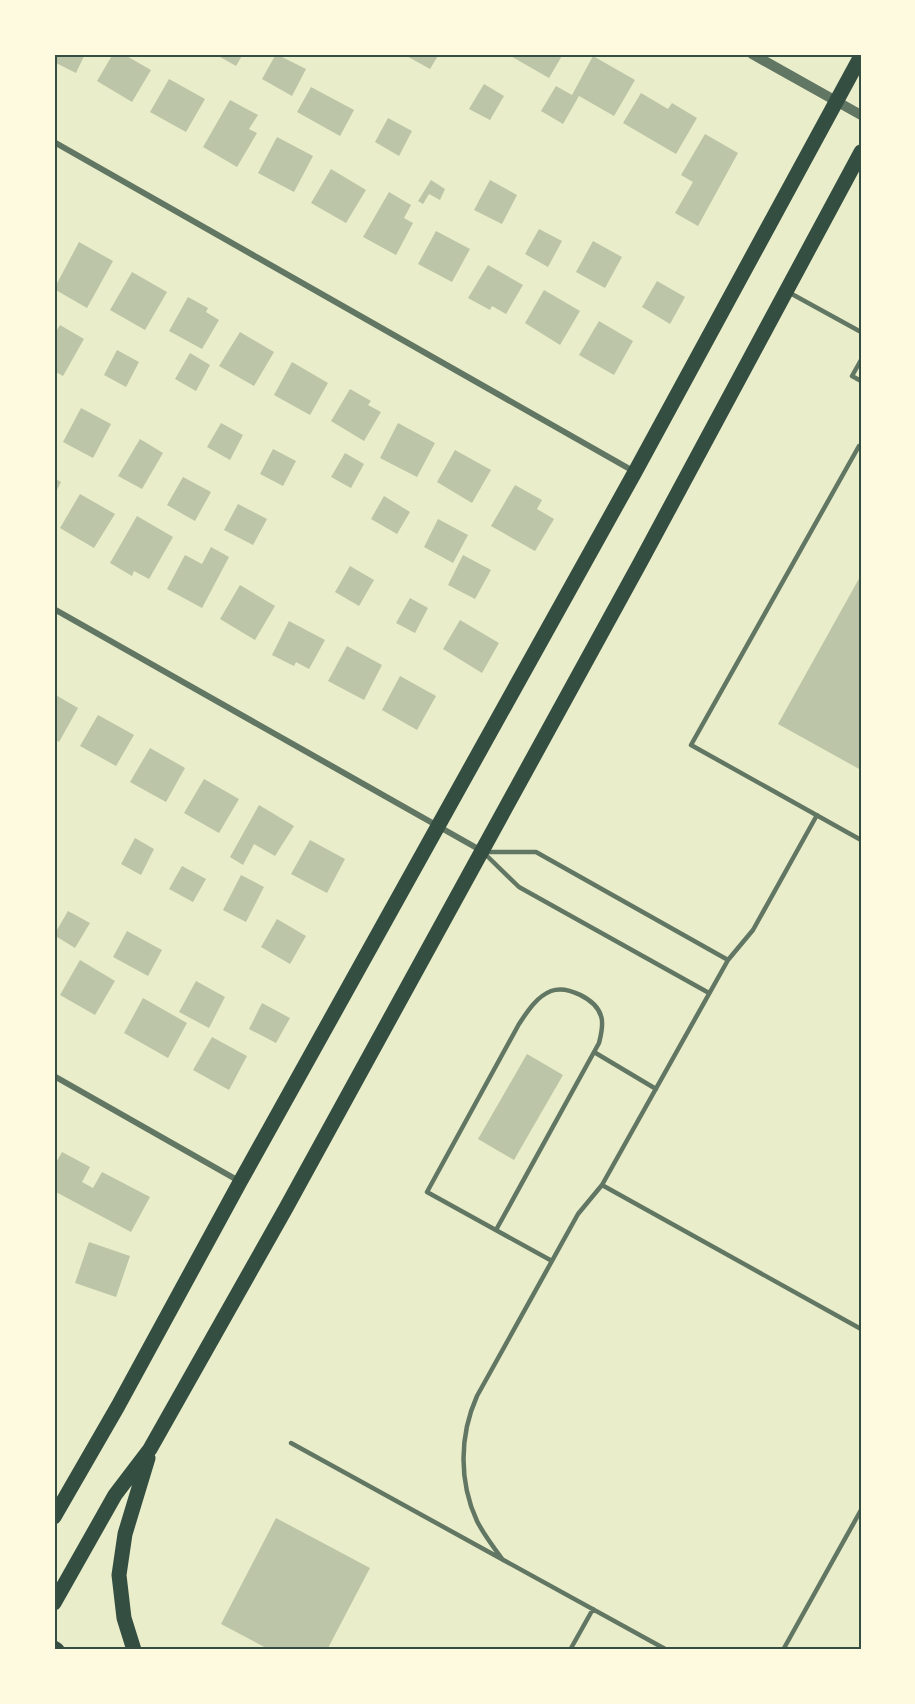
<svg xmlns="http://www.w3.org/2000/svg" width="915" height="1704" font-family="'Fira Sans',sans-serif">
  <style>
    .building { fill: #bcc5a7 }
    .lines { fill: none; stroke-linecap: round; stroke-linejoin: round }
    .service { stroke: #617663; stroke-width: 4.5 }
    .minor { stroke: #617663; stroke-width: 6 }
    .tertiary { stroke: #617663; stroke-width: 10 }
    .primary { stroke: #344e41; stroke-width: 15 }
    .neatline { fill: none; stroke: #344e41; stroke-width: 2 }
  </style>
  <rect width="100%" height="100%" fill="#e9edc9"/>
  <!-- building -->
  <path class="building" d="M54,54H85L76,73L54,62Z
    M113,54H123L151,70L132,102L97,81Z
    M215,54H243L236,66Z
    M276,54L306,69L292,96L262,79Z
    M403,54H439L430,69Z
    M507,54H563L549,78Z
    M593,56L635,80L614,116L579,96L563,124L541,111L556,86L572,95Z
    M169,79L205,99L186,132L150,112Z
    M484,84L504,96L490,120L469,109Z
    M311,87L354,110L340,136L297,112Z
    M641,93L668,109L672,103L697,118L676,154L623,123Z
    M230,100L258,115L249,129L257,133L237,167L203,147Z
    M388,118L412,131L399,156L375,142Z
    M705,134L738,153L698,226L675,213L693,182L681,175Z
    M277,137L313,156L294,192L258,173Z
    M331,169L366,190L346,223L311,203Z
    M431,180L445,189L440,200L429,194L423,204L418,201Z
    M490,180L517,195L502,224L474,210Z
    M389,192L411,205L404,218L413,223L396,255L363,237Z
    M539,229L562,241L548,267L525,254Z
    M436,231L470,249L452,282L418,264Z
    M593,241L622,257L605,288L576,272Z
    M79,242L113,261L87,308L54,289Z
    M488,265L523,285L506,314L492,306L490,310L468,298Z
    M132,272L167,292L145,330L110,310Z
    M657,281L685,297L670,324L642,307Z
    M544,290L580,311L560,345L525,323Z
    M188,297L208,308L206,312L219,320L202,349L169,331Z
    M599,321L633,341L614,375L579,355Z
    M60,325L84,339L63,376L54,371V335Z
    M240,332L274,352L254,386L219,366Z
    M117,350L139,362L126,387L104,375Z
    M190,353L210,365L196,391L175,379Z
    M292,362L328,383L310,415L274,395Z
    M350,389L371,401L368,405L381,412L364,441L331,421Z
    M81,408L111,424L93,458L63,442Z
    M221,423L243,435L230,460L207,447Z
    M398,423L435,443L417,477L380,458Z
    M140,439L163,453L142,489L118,476Z
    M273,449L296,461L283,486L260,474Z
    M455,450L491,470L472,503L437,482Z
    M345,453L364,464L351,488L331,477Z
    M183,477L211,492L195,521L167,505Z
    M54,478L61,482L54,496Z
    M515,485L542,500L537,509L554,519L535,551L491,526Z
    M80,494L115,514L94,548L60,528Z
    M384,496L410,512L397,534L371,519Z
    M238,504L267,519L253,545L224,530Z
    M137,516L173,537L149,579L134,571L132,576L110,563Z
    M438,519L468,535L453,563L424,547Z
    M211,547L229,557L202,608L167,589L185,555L202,564Z
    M463,555L491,570L475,599L448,585Z
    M350,566L374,580L359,606L335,592Z
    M861,575V770L778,724Z
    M240,585L275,606L255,640L220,619Z
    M410,598L428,608L415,633L396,623Z
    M460,620L499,643L482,673L443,649Z
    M289,621L325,640L309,669L296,662L294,666L272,655Z
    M347,646L382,665L364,700L328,681Z
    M400,676L436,696L417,730L382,710Z
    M54,694L78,708L59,742L54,739Z
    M98,715L134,735L116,766L80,746Z
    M150,748L185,768L166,802L130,782Z
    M204,779L239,799L219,833L184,813Z
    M259,805L294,826L275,856L254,844L243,865L230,857Z
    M135,838L154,849L141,875L121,864Z
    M310,840L345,859L327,893L291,874Z
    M182,866L206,879L193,902L169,889Z
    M241,875L264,887L246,922L223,910Z
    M68,911L90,923L75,948L54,935Z
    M277,919L306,936L290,964L261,947Z
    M127,931L162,950L148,976L113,957Z
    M80,960L115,981L95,1015L60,995Z
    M196,981L225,997L209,1028L179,1012Z
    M143,998L187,1023L168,1058L124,1033Z
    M262,1003L290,1018L276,1043L249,1029Z
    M212,1037L247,1056L229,1090L193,1070Z
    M527,1054L563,1075L514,1160L478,1139Z
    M62,1152L90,1167L82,1182L93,1188L102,1172L150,1197L131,1232L54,1191V1166Z
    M89,1242L130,1256L116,1297L75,1283Z
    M276,1518L370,1568L327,1650H270L221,1624Z"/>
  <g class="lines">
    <!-- service -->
    <path class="service" d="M790,293L861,332
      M861,360L852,376L861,381
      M861,447L859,446L691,745L861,840
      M485,852H536L728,960
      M485,854L519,887L709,993
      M594,1052L656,1089
      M602,1185L861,1329
      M496,1230L599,1043C601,1035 604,1024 601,1016C596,999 567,985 551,991C536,997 527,1012 519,1024L427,1192L552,1261
      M291,1443L667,1650
      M503,1560C494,1548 484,1535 477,1521C459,1482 459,1436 477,1396L578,1214L602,1185L728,960L753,930L817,815
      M570,1650L593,1609
      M783,1650L861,1510"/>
    <!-- minor -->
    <path class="minor" d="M54,142L635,472
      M54,609L482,851
      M54,1076L239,1181"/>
    <!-- tertiary -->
    <path class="tertiary" d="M752,54L861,115"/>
    <!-- primary -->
    <path class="primary" d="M54,1517L118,1406L240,1182L635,472L861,56
      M54,1603L115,1495L150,1449L286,1208L640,563L861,152
      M54,1648L57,1650
      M134,1650L124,1618L119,1575L125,1534L148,1458"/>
  </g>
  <!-- border -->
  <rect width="915" height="1704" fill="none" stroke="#fefae0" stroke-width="111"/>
  <rect x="56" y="56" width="804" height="1592" class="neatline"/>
</svg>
